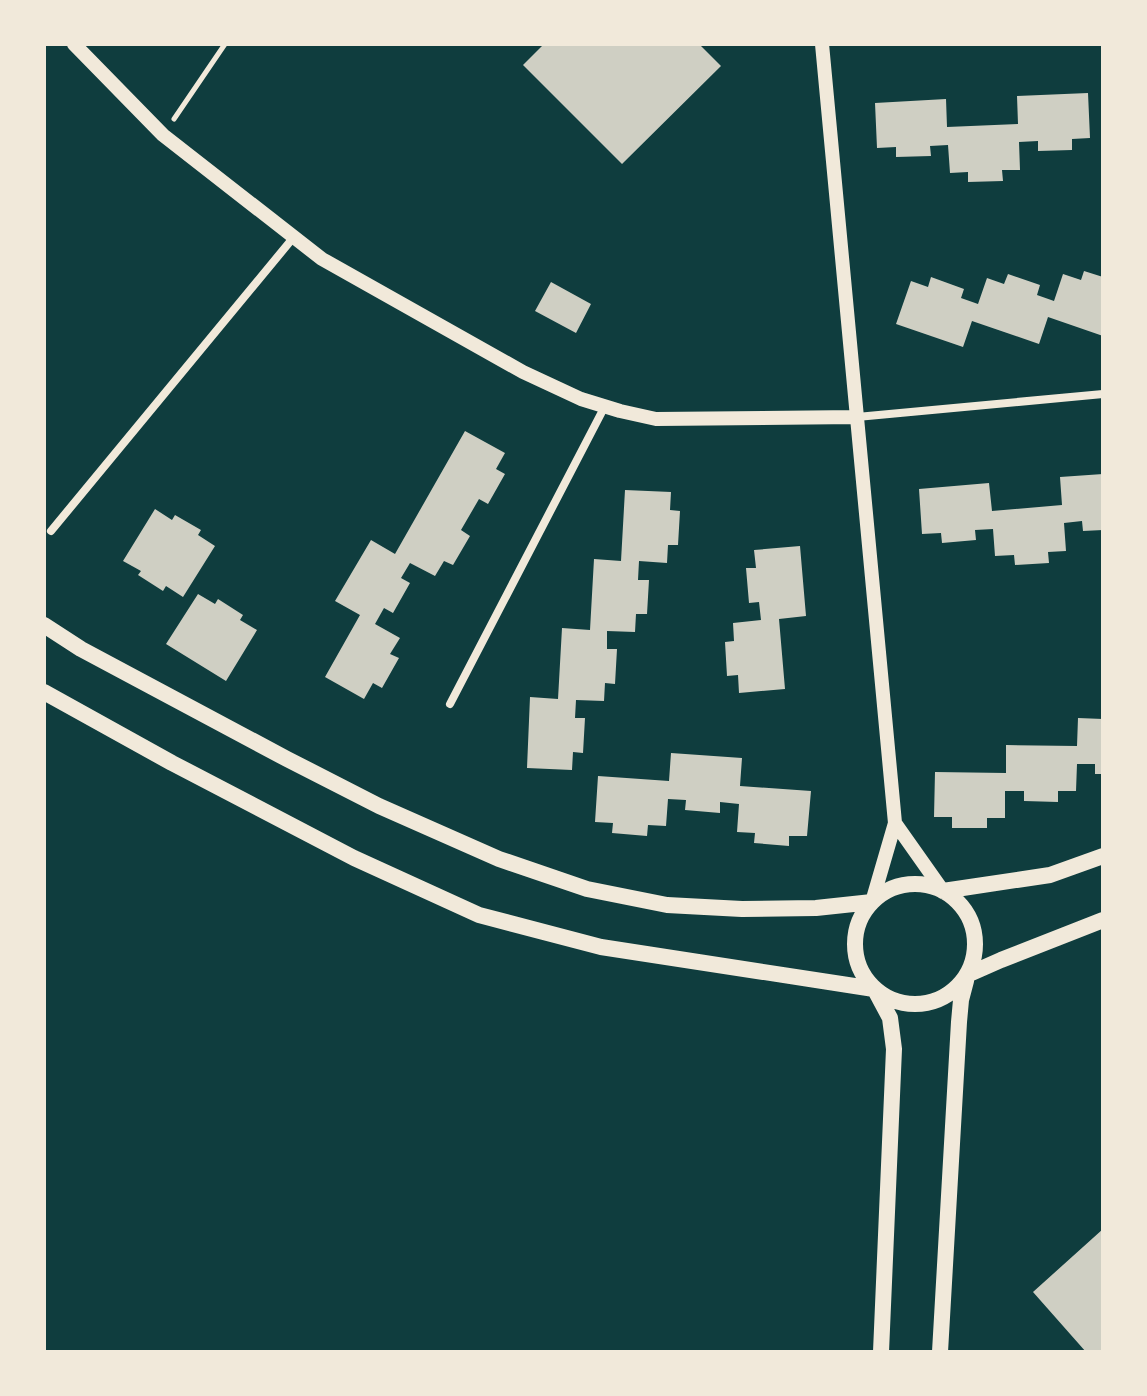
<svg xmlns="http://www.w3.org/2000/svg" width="1147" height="1396" font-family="'Nunito Sans',sans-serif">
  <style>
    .building { fill: #cfcfc3 }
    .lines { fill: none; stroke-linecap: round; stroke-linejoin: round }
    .path { stroke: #f1e9da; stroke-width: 5 }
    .minor { stroke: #f1e9da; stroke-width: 8 }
    .tertiary { stroke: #f1e9da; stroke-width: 14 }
    .secondary { stroke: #f1e9da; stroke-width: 16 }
  </style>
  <rect width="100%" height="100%" fill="#0f3d3e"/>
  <!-- building -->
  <path class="building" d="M544,44H699L721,66L622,164L523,65Z
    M1088,93L1090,138L1072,139V150L1038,151V141L1019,142L1020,170H1002L1003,181L968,182V172L950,173L948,145L930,146L931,156L896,157V147L877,148L875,103L946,99L947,127L1018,124L1017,96Z
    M1084,271L1103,277V336L1048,317L1039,344L972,321L963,347L896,324L911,281L928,287L931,277L964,289L961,298L978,304L987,278L1004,284L1008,274L1040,285L1037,295L1054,301L1063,274L1081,280Z
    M551,282L591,304L576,333L535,311Z
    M465,431L505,453L496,469L505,474L488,504L479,499L461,530L470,536L453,565L444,561L435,576L410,563L401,578L410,583L393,613L384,608L375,624L400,638L390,654L399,658L382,688L373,683L364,699L325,677L360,615L335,601L371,540L395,554Z
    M1103,474V530L1083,531L1082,521L1064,523L1066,551L1048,552L1049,563L1015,565L1014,555L995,556L993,529L975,530L976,540L942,543L941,533L922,534L919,489L989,483L992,511L1062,505L1060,477Z
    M625,490L671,492L670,510L680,511L678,545H668L667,563L639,561L638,580H649L647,614H636L635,632L607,631V649H617L615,684L605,683L604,701L576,700L575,718H585L583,753L573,752L572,770L527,768L530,697L558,699L562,628L590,630L594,559L621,561Z
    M155,509L172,520L175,515L201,530L198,535L215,546L183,597L166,586L163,591L138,575L141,571L123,561Z
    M800,546L806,616L779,619L785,689L739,693L738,675L727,676L725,642L734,641L733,623L761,620L759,602L749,603L746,568H756L754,550Z
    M198,594L215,604L218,599L243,615L240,620L257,630L226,681L166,644Z
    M1078,718L1103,719V774H1095V764H1077L1076,791H1058V802L1024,801V791H1005V818H987V828H952V817H934L935,772L1006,773V745L1077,746Z
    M671,753L742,758L740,786L811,791L807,836H789V846L754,843L755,833L737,832L739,804L720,802V813L685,810L686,800L668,799L666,826L648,825L647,836L612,833L613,823L595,822L598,776L669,781Z
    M1103,1229V1352H1086L1033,1292Z"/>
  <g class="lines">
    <!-- path -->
    <path class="path" d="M174,119L225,44"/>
    <!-- minor -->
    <path class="minor" d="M857,417L1103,394
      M51,531L293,238
      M450,704L605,406"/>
    <!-- tertiary -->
    <path class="tertiary" d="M74,44L163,135L322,259L523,372L581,399L620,411L656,419L857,417
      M822,44L895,823
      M872,902L895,823L943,891"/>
    <!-- secondary -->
    <path class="secondary" d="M44,625L81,649L287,759L379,806L499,859L587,889L667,905L742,909L816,908L872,902
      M44,692L172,763L354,858L479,915L601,947L874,989
      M855 944a60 60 0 1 1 120 0a60 60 0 1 1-120 0Z
      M943,891L1050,875L1103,856
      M967,975L1001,960L1103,920
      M875,990L890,1018L894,1049L881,1352
      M940,1352L959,1022L961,1000L966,981"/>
  </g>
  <!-- border -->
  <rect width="1147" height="1396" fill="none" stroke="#f1e9da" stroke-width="92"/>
</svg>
